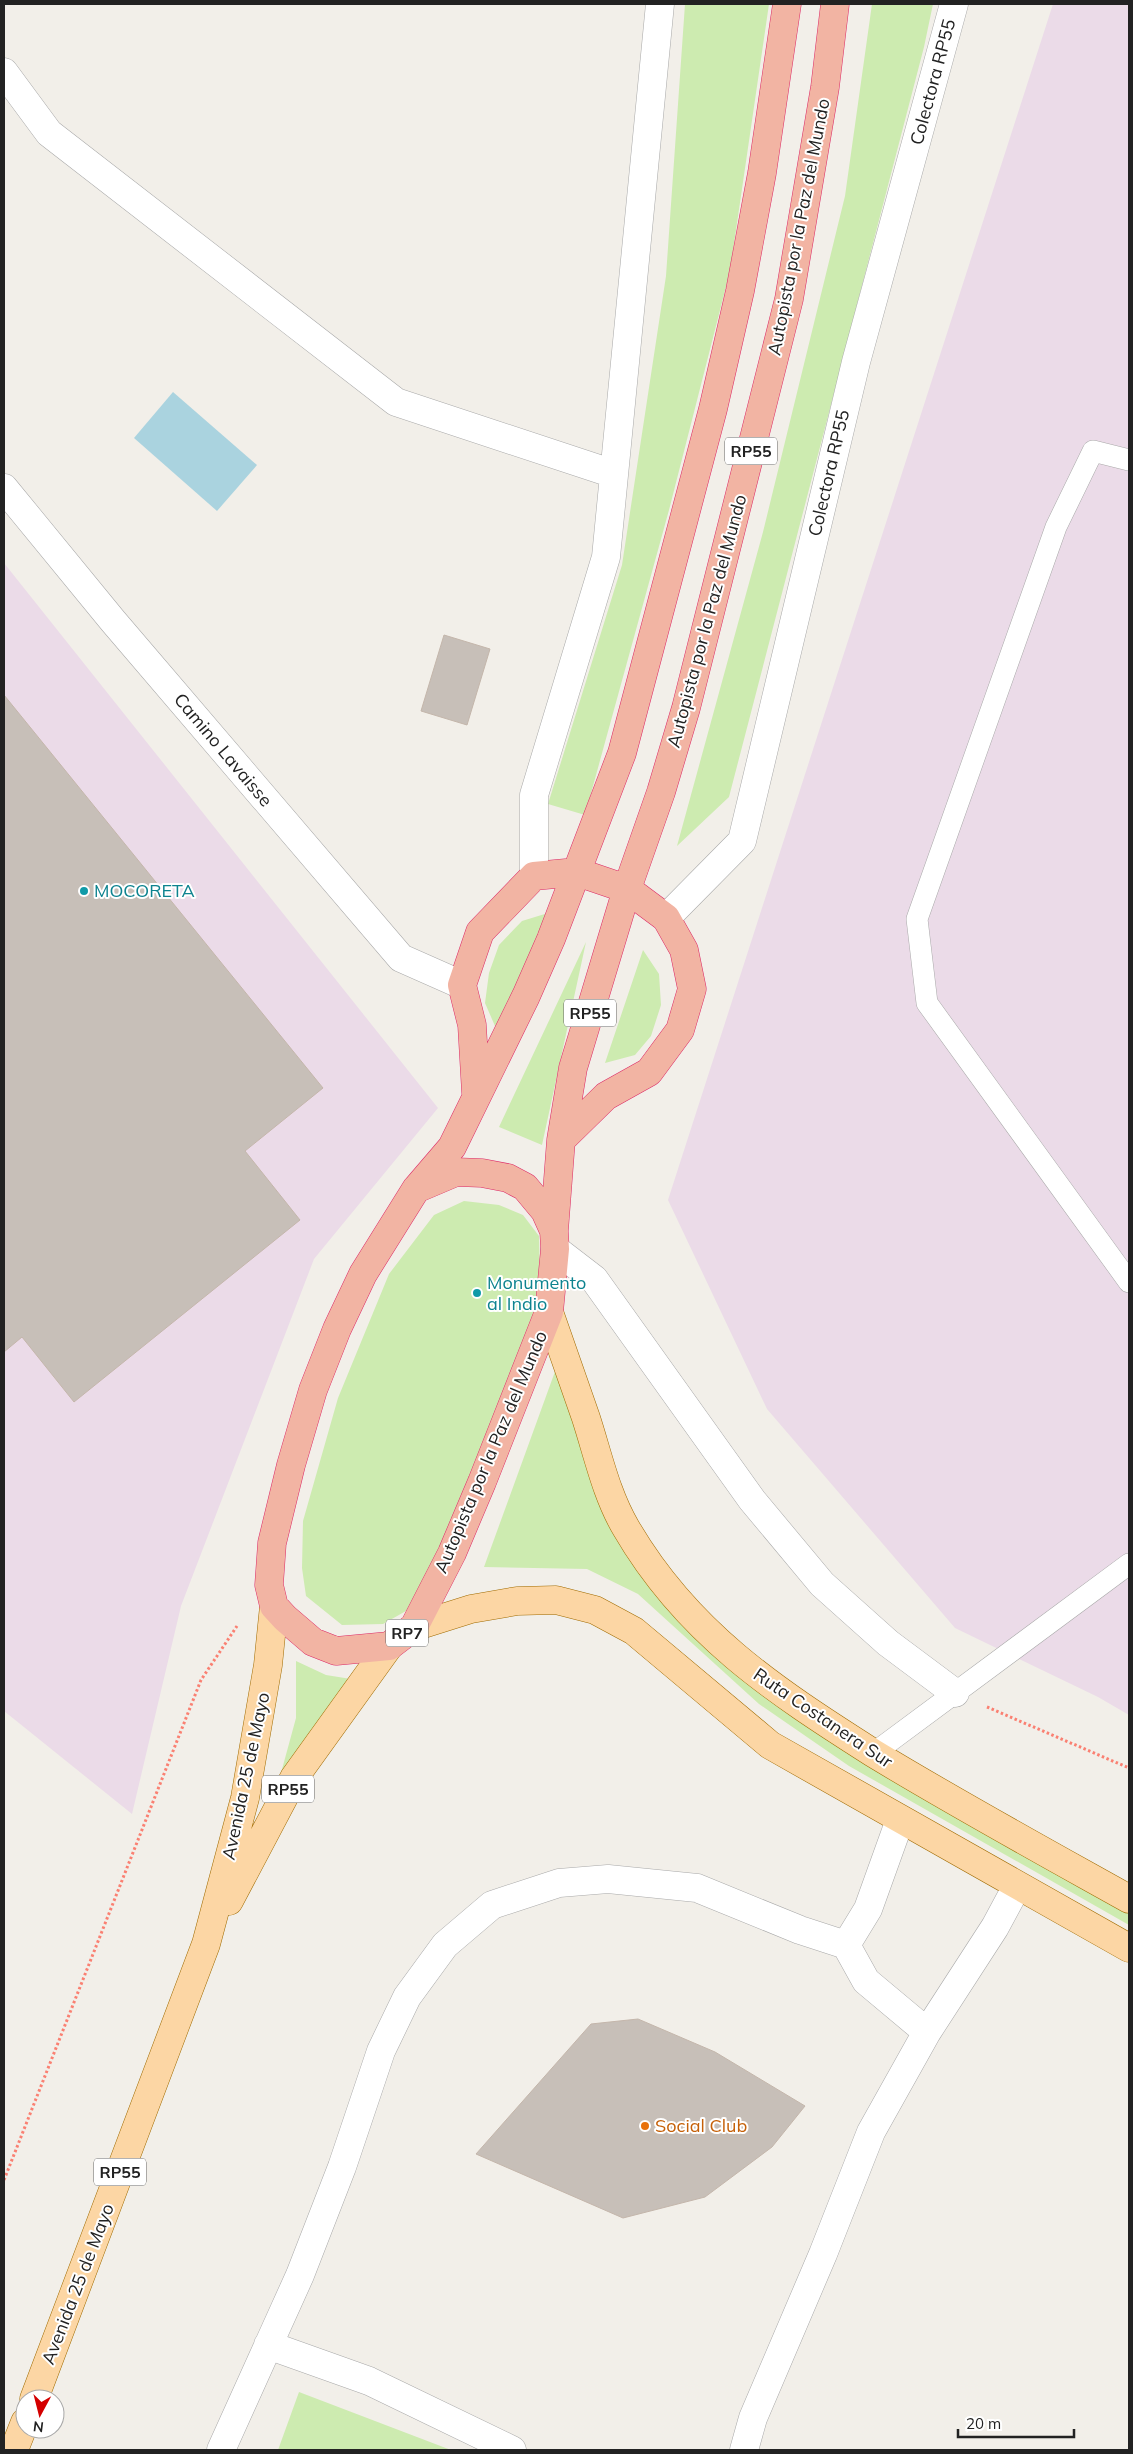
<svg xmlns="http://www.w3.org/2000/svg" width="1133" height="2454" font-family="Mulish,sans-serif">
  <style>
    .industrial { fill: #ebdbe8 }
    .grass { fill: #cdebb0 }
    .water { fill: #aad3df }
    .building { fill: #c7bfb8; stroke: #c4b6ab }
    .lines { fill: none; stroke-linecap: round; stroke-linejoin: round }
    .service-casing { stroke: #a9a9a9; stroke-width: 22 }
    .minor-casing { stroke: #a9a9a9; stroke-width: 29 }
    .primary-casing { stroke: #a06b00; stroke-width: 29 }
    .trunk-casing { stroke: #dc2a67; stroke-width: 29 }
    .path { stroke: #fa8072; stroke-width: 3; stroke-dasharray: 2.5 2.5; stroke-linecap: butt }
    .service { stroke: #fff; stroke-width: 21 }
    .minor { stroke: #fff; stroke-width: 28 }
    .primary { stroke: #fcd6a4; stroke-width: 28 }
    .trunk { stroke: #f2b4a3; stroke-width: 28 }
    .culture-dot { fill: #0f9aa8; stroke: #fff; stroke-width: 2 }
    .food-dot { fill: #e8710a; stroke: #fff; stroke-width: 2 }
    .labels { text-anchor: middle; stroke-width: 4; stroke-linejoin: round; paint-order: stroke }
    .shield { fill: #fff; stroke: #646464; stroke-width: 1 }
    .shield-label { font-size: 16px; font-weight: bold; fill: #222 }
    .street-label { font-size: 18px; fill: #222; stroke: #fff }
    .culture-label { font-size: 18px; fill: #0d838f; stroke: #fff; text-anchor: start }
    .food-label { font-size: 18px; fill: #c56008; stroke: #fff; text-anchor: start }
  </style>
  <rect width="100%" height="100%" fill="#f2efe9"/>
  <!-- industrial -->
  <path class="industrial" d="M1053,4H1129V1715L1098,1697L955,1628L767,1409L668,1200Z
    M4,563L438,1108L314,1259L181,1606L132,1814L4,1711Z"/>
  <!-- grass -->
  <path class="grass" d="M685,4H769L730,271L669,510L585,815L548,804L622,565L666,276Z
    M872,4H933L924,47L729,797L677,846L763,532L845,196Z
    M548,913L498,1033L485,1003L489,973L499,945L522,921Z
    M586,942L542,1145L499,1127Z
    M643,950L659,974L661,1005L651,1036L635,1055L605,1063Z
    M464,1201L499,1205L523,1215L539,1236L540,1281L535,1325L521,1368L413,1607L383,1624L342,1625L306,1596L302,1568L303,1521L338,1398L389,1274L434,1215Z
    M557,1366L620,1546L675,1613L1129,1913V1925L849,1766L759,1704L638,1594L587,1569L484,1567Z
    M296,1661L326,1675L351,1679L272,1806L296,1718Z
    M299,2392L451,2450H278Z"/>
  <!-- water -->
  <path class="water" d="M173,392L257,465L217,511L134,438Z"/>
  <!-- building -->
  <path class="building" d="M444,635L490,649L467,725L421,711Z
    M4,695L323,1088L245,1151L300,1220L74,1402L22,1337L4,1352Z
    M638,2019L715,2052L805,2106L772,2147L705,2197L623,2218L476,2154L591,2024Z"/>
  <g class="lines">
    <!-- service casing -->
    <g class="service-casing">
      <path id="service" d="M1129,460L1093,451L1056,527L917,919L927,1003L1129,1282
        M874,1753L1129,1564"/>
    </g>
    <!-- minor casing -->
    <g class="minor-casing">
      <path id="minor" d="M4,72L49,133L396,402L614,474
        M4,488L113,621L401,958L462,985
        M534,876V795L606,557L660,4
        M666,918L742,841L856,362L954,4
        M555,1249L594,1279L752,1500L822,1584L888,1643L955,1693
        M846,1945L866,1981L927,2032
        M268,2345L369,2381L512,2450
        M221,2450L300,2275L342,2167L381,2051L407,1997L445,1945L492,1905L559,1883L608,1879L697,1888L800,1930L846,1945L868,1909L900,1820
        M744,2450L753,2418L823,2254L871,2132L927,2032L995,1927L1017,1886"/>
    </g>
    <!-- primary casing -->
    <g class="primary-casing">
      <path id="primary" d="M549,1312C561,1347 574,1383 586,1418C598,1455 606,1494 626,1528C687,1633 774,1690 873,1753C957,1804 1043,1851 1129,1899
        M414,1627L471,1609L517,1601L556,1600L595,1610L634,1631L770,1745L1129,1948
        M229,1901L294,1778L389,1646
        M34,2399L206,1944L245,1798L268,1665L274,1606
        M14,2450L25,2422"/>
    </g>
    <!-- trunk casing -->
    <g class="trunk-casing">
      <path id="trunk" d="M476,1093L472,1025L462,985L480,932L534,876L577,872L627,889L666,918L684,950L692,989L680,1030L649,1072L606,1096L561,1140
        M416,1189L456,1172L482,1173L508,1178L525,1187L545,1211L554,1231L555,1249L549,1312L482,1482L452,1553L414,1627L389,1646L336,1651L313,1642L285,1618L274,1606L269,1585L272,1543L291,1465L313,1390L337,1329L363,1274L416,1189L452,1147L526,996L551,939L622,753L713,409L740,291L762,173L787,4
        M554,1231L561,1140L573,1068L627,889L661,792L686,708L789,299L825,87L835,4"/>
    </g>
    <!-- path -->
    <path class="path" d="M987,1707L1129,1768
      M4,2180L201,1680L237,1626"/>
    <!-- service -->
    <use href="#service" class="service"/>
    <!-- minor -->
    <use href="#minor" class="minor"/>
    <!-- primary -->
    <use href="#primary" class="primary"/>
    <!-- trunk -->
    <use href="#trunk" class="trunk"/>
  </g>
  <!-- markers -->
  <g class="culture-dot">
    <circle cx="84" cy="891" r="5"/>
    <circle cx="477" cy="1293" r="5"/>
  </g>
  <circle class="food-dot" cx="645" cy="2126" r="5"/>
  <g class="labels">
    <!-- shield labels -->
    <g class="shield">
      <rect x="725" y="437.5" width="52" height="27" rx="4"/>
      <rect x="564" y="999.5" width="52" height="27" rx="4"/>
      <rect x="386" y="1619.5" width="42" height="27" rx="4"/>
      <rect x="262" y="1775.5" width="52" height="27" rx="4"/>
      <rect x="94" y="2158.5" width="52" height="27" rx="4"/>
    </g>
    <g class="shield-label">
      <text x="751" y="457">RP55</text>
      <text x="590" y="1019">RP55</text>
      <text x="407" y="1639">RP7</text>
      <text x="288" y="1795">RP55</text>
      <text x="120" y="2178">RP55</text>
    </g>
    <!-- street labels -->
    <g class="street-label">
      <text transform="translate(933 82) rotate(-75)" y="6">Colectora RP55</text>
      <text transform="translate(799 227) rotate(-79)" y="6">Autopista por la Paz del Mundo</text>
      <text transform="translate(829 473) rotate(-77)" y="6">Colectora RP55</text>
      <text transform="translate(707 621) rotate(-75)" y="6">Autopista por la Paz del Mundo</text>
      <text transform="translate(223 750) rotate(50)" y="6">Camino Lavaisse</text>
      <text transform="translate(491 1452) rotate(-67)" y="6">Autopista por la Paz del Mundo</text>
      <text transform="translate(823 1718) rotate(34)" y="6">Ruta Costanera Sur</text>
      <text transform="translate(246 1776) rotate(-78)" y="6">Avenida 25 de Mayo</text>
      <text transform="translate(78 2284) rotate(-69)" y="6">Avenida 25 de Mayo</text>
    </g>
    <!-- culture labels -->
    <g class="culture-label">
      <text x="94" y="897">MOCORETA</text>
      <text x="487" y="1289">Monumento<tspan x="487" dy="21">al Indio</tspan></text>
    </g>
    <!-- food labels -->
    <g class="food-label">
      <text x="655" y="2132">Social Club</text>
    </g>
  </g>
  <!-- border -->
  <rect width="1133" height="2454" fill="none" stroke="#222222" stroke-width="10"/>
  <!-- north arrow -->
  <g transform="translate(40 2414) rotate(187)"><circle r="24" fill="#ffffff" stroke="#a7a7a7"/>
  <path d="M0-4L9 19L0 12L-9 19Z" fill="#d40000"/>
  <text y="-8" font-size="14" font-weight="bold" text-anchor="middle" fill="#222222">N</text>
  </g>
  <!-- scale -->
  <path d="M958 2429v8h116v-8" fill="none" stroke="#222222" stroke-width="2.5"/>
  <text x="966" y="2429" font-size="15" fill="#222222" stroke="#ffffff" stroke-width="4" paint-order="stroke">20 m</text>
</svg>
